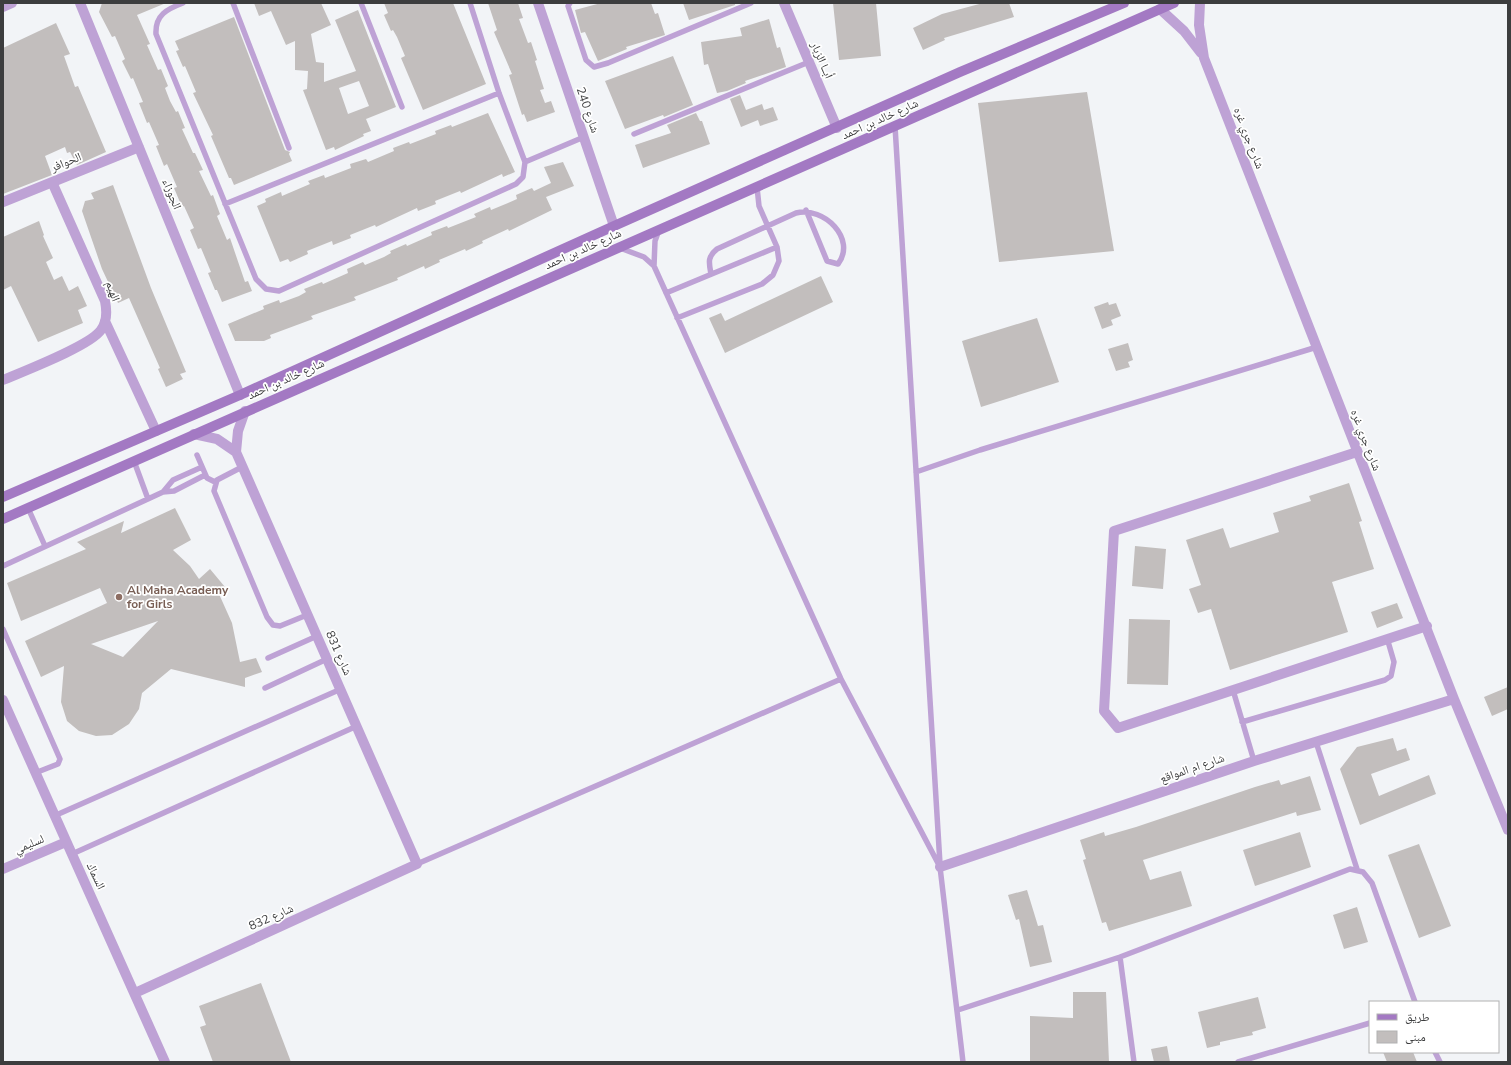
<svg xmlns="http://www.w3.org/2000/svg" width="1511" height="1065" font-family="'Nunito Sans','Noto Naskh Arabic',sans-serif">
  <style>
    .building { fill: #c2bebd; fill-rule: evenodd }
    .lines { fill: none; stroke-linecap: round; stroke-linejoin: round }
    .service { stroke: #bea2d5; stroke-width: 5.5 }
    .minor { stroke: #bea2d5; stroke-width: 10 }
    .secondary { stroke: #a379c3; stroke-width: 10 }
    .education-dot { fill: #8d6e63; stroke: #fff; stroke-width: 1.5 }
    .labels { text-anchor: middle; stroke-width: 3.5; stroke-linejoin: round; paint-order: stroke }
    .street-label { font-size: 12px; fill: #3c3d3e; stroke: #fff }
    .education-label { font-size: 12px; font-weight: bold; fill: #785e54; stroke: #fff; text-anchor: start }
  </style>
  <rect width="100%" height="100%" fill="#f2f4f7"/>
  <!-- building -->
  <path class="building" d="M102,3H166L137,15L150,44L147,45L158,70L161,69L168,86L165,88L170,101L176,112L178,111L185,128L182,129L188,142L193,153H195L203,170L199,171L211,196L213,195L220,214L217,216L227,240L230,238L245,282L248,281L252,291L222,302L217,290H215L208,273L211,272L201,248L198,249L190,230L194,228L184,206L182,207L174,188L177,187L167,164L164,166L156,146L159,145L149,122L147,123L139,103L143,102L133,78L131,79L122,61L125,59L115,36L112,37L99,12Z
    M254,3H321L331,25L311,34L316,62L324,63V82L356,71L335,20L358,10L396,107L366,119L371,131L363,134L364,136L335,150L334,147L326,150L303,90L307,89L308,71L295,70V41L286,45L271,11L259,16ZM359,81L369,106L348,114L339,88Z
    M384,3H453L486,84L423,110L401,58L405,56L397,37L393,30L391,31L384,15L388,13Z
    M488,3H518L523,18L519,19L528,43L531,42L537,60L535,61L544,89L540,90L545,103L551,101L555,112L527,122L524,114L522,115L509,75L512,74L494,32L497,30Z
    M601,3H651L655,14L658,13L665,35L626,47L627,49L598,61L585,32L581,33L575,10Z
    M683,3H735V5L689,20Z
    M833,3H876L881,56L839,60Z
    M983,3H1009L1014,17L944,38L945,40L923,50L913,28L942,14Z
    M234,17L285,150L290,152L289,154L292,161L234,185L231,178H229L211,136L213,135L193,93L196,92L185,66L183,67L176,51L179,50L175,41Z
    M769,19L777,48L780,47L786,67L745,81L746,83L727,91L717,93L708,64L704,65L701,42L742,36L740,28Z
    M56,23L70,54L64,56L75,87L78,86L106,152L77,165L70,152L67,153L65,147L45,156L52,175L3,194V48Z
    M673,56L693,105L664,117L663,115L625,129L605,81Z
    M1087,92L1114,251L999,262L978,103Z
    M740,95L746,110L762,104L764,110L773,107L778,120L760,126L758,120L741,127L730,99Z
    M488,113L515,172L503,177L502,174L461,193L460,191L435,201L436,204L418,211L417,208L376,227L375,225L350,235L351,238L333,245L332,241L307,251L308,254L290,262L288,259L280,262L257,206L266,202L265,199L281,192L282,196L310,184L308,181L324,175L325,178L351,168L350,164L366,159L368,162L394,151L393,148L409,142L410,144L436,134L435,131L451,125L452,127Z
    M696,113L700,121H702L710,144L643,168L635,145L671,133L667,125Z
    M563,162L574,186L546,197L552,210L509,231L508,229L482,241L483,243L466,251L465,249L439,260L440,262L425,269L424,266L397,278L398,280L354,297L356,300L311,316L313,319L270,335L271,338L264,341H235L228,324L264,309L263,306L279,300L280,303L299,296L306,292L304,289L322,282L323,284L348,273L347,269L363,262L365,265L384,257L391,253L390,251L406,244L407,246L432,235L431,232L447,226L448,228L476,217L474,214L490,207L491,210L508,203L517,199L516,195L532,188L534,191L551,183L544,167Z
    M113,185L151,288L186,372L180,374L183,379L166,387L158,369L160,368L129,298L118,303L102,269L82,211L85,201L94,199L91,193Z
    M39,221L44,235L43,236L53,258L46,262L54,280L62,276L69,291L78,286L87,306L78,310L83,323L38,342L11,286L3,290V237Z
    M821,276L833,302L725,353L709,318L721,313L725,321Z
    M1108,302L1109,305L1116,303L1121,316L1111,320L1113,325L1102,329L1094,307Z
    M1037,318L1059,382L981,407L962,341Z
    M1128,343L1133,360L1128,362L1130,367L1116,371L1108,349Z
    M1349,483L1362,521L1359,522L1374,569L1332,582L1348,632L1230,670L1211,609L1198,613L1189,589L1201,585L1186,540L1223,528L1230,548L1279,532L1273,513L1311,501L1309,496Z
    M175,508L191,540L173,550L190,566L199,579L210,569L225,587L219,594L232,623L240,662L256,658L262,672L245,678V687L171,669L142,693L139,709L129,724L112,735L96,736L79,731L67,721L61,702L64,666L41,677L25,641L107,603L100,588L21,621L7,583L86,549L77,542L124,521L121,533ZM158,621L123,657L91,644Z
    M1135,546L1166,549L1163,589L1132,586Z
    M1397,603L1403,618L1377,628L1371,612Z
    M1129,619L1170,620L1168,685L1127,684Z
    M1508,687V709L1492,716L1484,697Z
    M1393,738L1397,751L1406,748L1410,760L1371,774L1379,796L1429,775L1436,794L1360,825L1340,769L1357,747Z
    M1310,776L1321,810L1297,816L1296,812L1143,860L1150,880L1181,871L1192,906L1109,931L1106,922L1102,923L1083,860L1086,859L1080,840L1104,832L1105,836L1136,827L1255,787L1279,780L1281,785Z
    M1300,832L1311,867L1255,886L1243,850Z
    M1419,844L1451,926L1419,938L1388,855Z
    M1027,890L1038,926L1043,925L1052,962L1030,967L1019,919L1016,920L1008,895Z
    M1357,907L1368,942L1344,949L1333,915Z
    M261,983L291,1062H213L200,1027L206,1025L199,1006Z
    M1073,992H1106L1109,1062H1030V1016L1073,1018Z
    M1258,997L1266,1028L1252,1032L1253,1035L1220,1042V1045L1207,1048L1198,1012Z
    M1167,1046L1170,1062H1154L1151,1049Z
    M1383,1052H1413L1417,1062H1387Z"/>
  <g class="lines">
    <!-- service -->
    <path class="service" d="M183,3C167,9 155,15 156,34L256,279L266,289L279,291L516,184L523,177L525,162L499,93L470,3
      M233,3L289,148
      M361,3L402,107
      M570,3L568,6L586,60L594,67L608,63L751,3
      M895,126L940,864
      M634,134L809,62
      M525,162L584,137
      M225,204L499,93
      M659,230L655,241L654,266L841,679L940,867L963,1062
      M620,248L644,257L654,266
      M711,274C709,263 707,257 717,249L796,213C824,206 857,239 838,264L827,261L806,210
      M666,293L777,247
      M677,318L762,284L773,275L779,261L777,247L759,206L757,187
      M197,455L207,478L215,482
      M134,461L148,499
      M242,467L217,480L214,491L267,617L273,625L280,626L307,615
      M916,472L980,450L1317,347
      M163,492L173,480L202,467
      M28,508L45,546
      M3,566L163,492L174,491L205,475
      M3,629L60,759L58,764L35,773
      M268,658L317,636
      M265,688L327,659
      M1233,690L1254,761
      M1242,722L1385,680L1391,676L1394,662L1387,638
      M1316,742L1357,869
      M54,816L341,689
      M72,854L357,726
      M417,864L841,679
      M1120,957L1134,1062
      M958,1010L1120,957L1350,869L1363,872L1372,883L1415,1002
      M1435,1052L1440,1062
      M1238,1062L1370,1023"/>
    <!-- minor -->
    <path class="minor" d="M80,3L240,395
      M538,3L614,226
      M784,3L837,128
      M1200,3L1199,25L1204,58L1454,699L1508,830
      M3,7L12,3
      M1160,9L1184,31L1201,53
      M3,202L139,147
      M105,321L156,431
      M3,380C24,371 90,346 101,330C107,322 107,311 105,301L52,182
      M194,434L217,439L236,452
      M1357,452L1114,531L1104,711L1118,728L1427,626
      M3,700L165,1062
      M940,867L1254,761L1454,699
      M3,869L66,842
      M135,993L417,864L236,452L238,431L245,411"/>
    <!-- secondary -->
    <path class="secondary" d="M3,497L240,395L614,226L960,72L1124,3
      M3,519L1174,3"/>
  </g>
  <!-- markers -->
  <circle class="education-dot" cx="119" cy="597" r="4"/>
  <g class="labels">
    <!-- street labels -->
    <g class="street-label">
      <text transform="translate(822 60) rotate(67)" y="4">أبــا الزبار</text>
      <text transform="translate(588 110) rotate(71)" y="4">شارع 240</text>
      <text transform="translate(880 119) rotate(-24)" y="4">شارع خالد بن احمد</text>
      <text transform="translate(1249 138) rotate(69)" y="4">شارع جري غره</text>
      <text transform="translate(66 162) rotate(-22)" y="4">الحوافر</text>
      <text transform="translate(172 194) rotate(68)" y="4">الجوزاء</text>
      <text transform="translate(583 249) rotate(-24)" y="4">شارع خالد بن احمد</text>
      <text transform="translate(113 291) rotate(70)" y="4">الهيم</text>
      <text transform="translate(286 379) rotate(-24)" y="4">شارع خالد بن احمد</text>
      <text transform="translate(1366 440) rotate(69)" y="4">شارع جري غره</text>
      <text transform="translate(339 653) rotate(66)" y="4">شارع 831</text>
      <text transform="translate(1192 768) rotate(-19)" y="4">شارع ام المواقع</text>
      <text transform="translate(29 844) rotate(-23)" y="4">لسليمي</text>
      <text transform="translate(96 876) rotate(65)" y="4">السماك</text>
      <text transform="translate(271 917) rotate(-24)" y="4">شارع 832</text>
    </g>
    <!-- education labels -->
    <g class="education-label">
      <text x="127" y="594">Al Maha Academy<tspan x="127" dy="14">for Girls</tspan></text>
    </g>
  </g>
  <!-- border -->
  <rect width="1511" height="1065" fill="none" stroke="#3c3d3e" stroke-width="8"/>
  <!-- legend -->
  <rect x="1369" y="1001" width="130" height="52" fill="#ffffff" stroke="#b1b1b2"/>
  <rect x="1377" y="1014" width="20" height="6" fill="#a379c3" stroke="#b1b1b2"/>
  <text x="1405" y="1021" font-size="12" fill="#3c3d3e">طريق</text>
  <rect x="1377" y="1031" width="20" height="12" fill="#c2bebd" stroke="#b1b1b2"/>
  <text x="1405" y="1041" font-size="12" fill="#3c3d3e">مبنى</text>
</svg>
